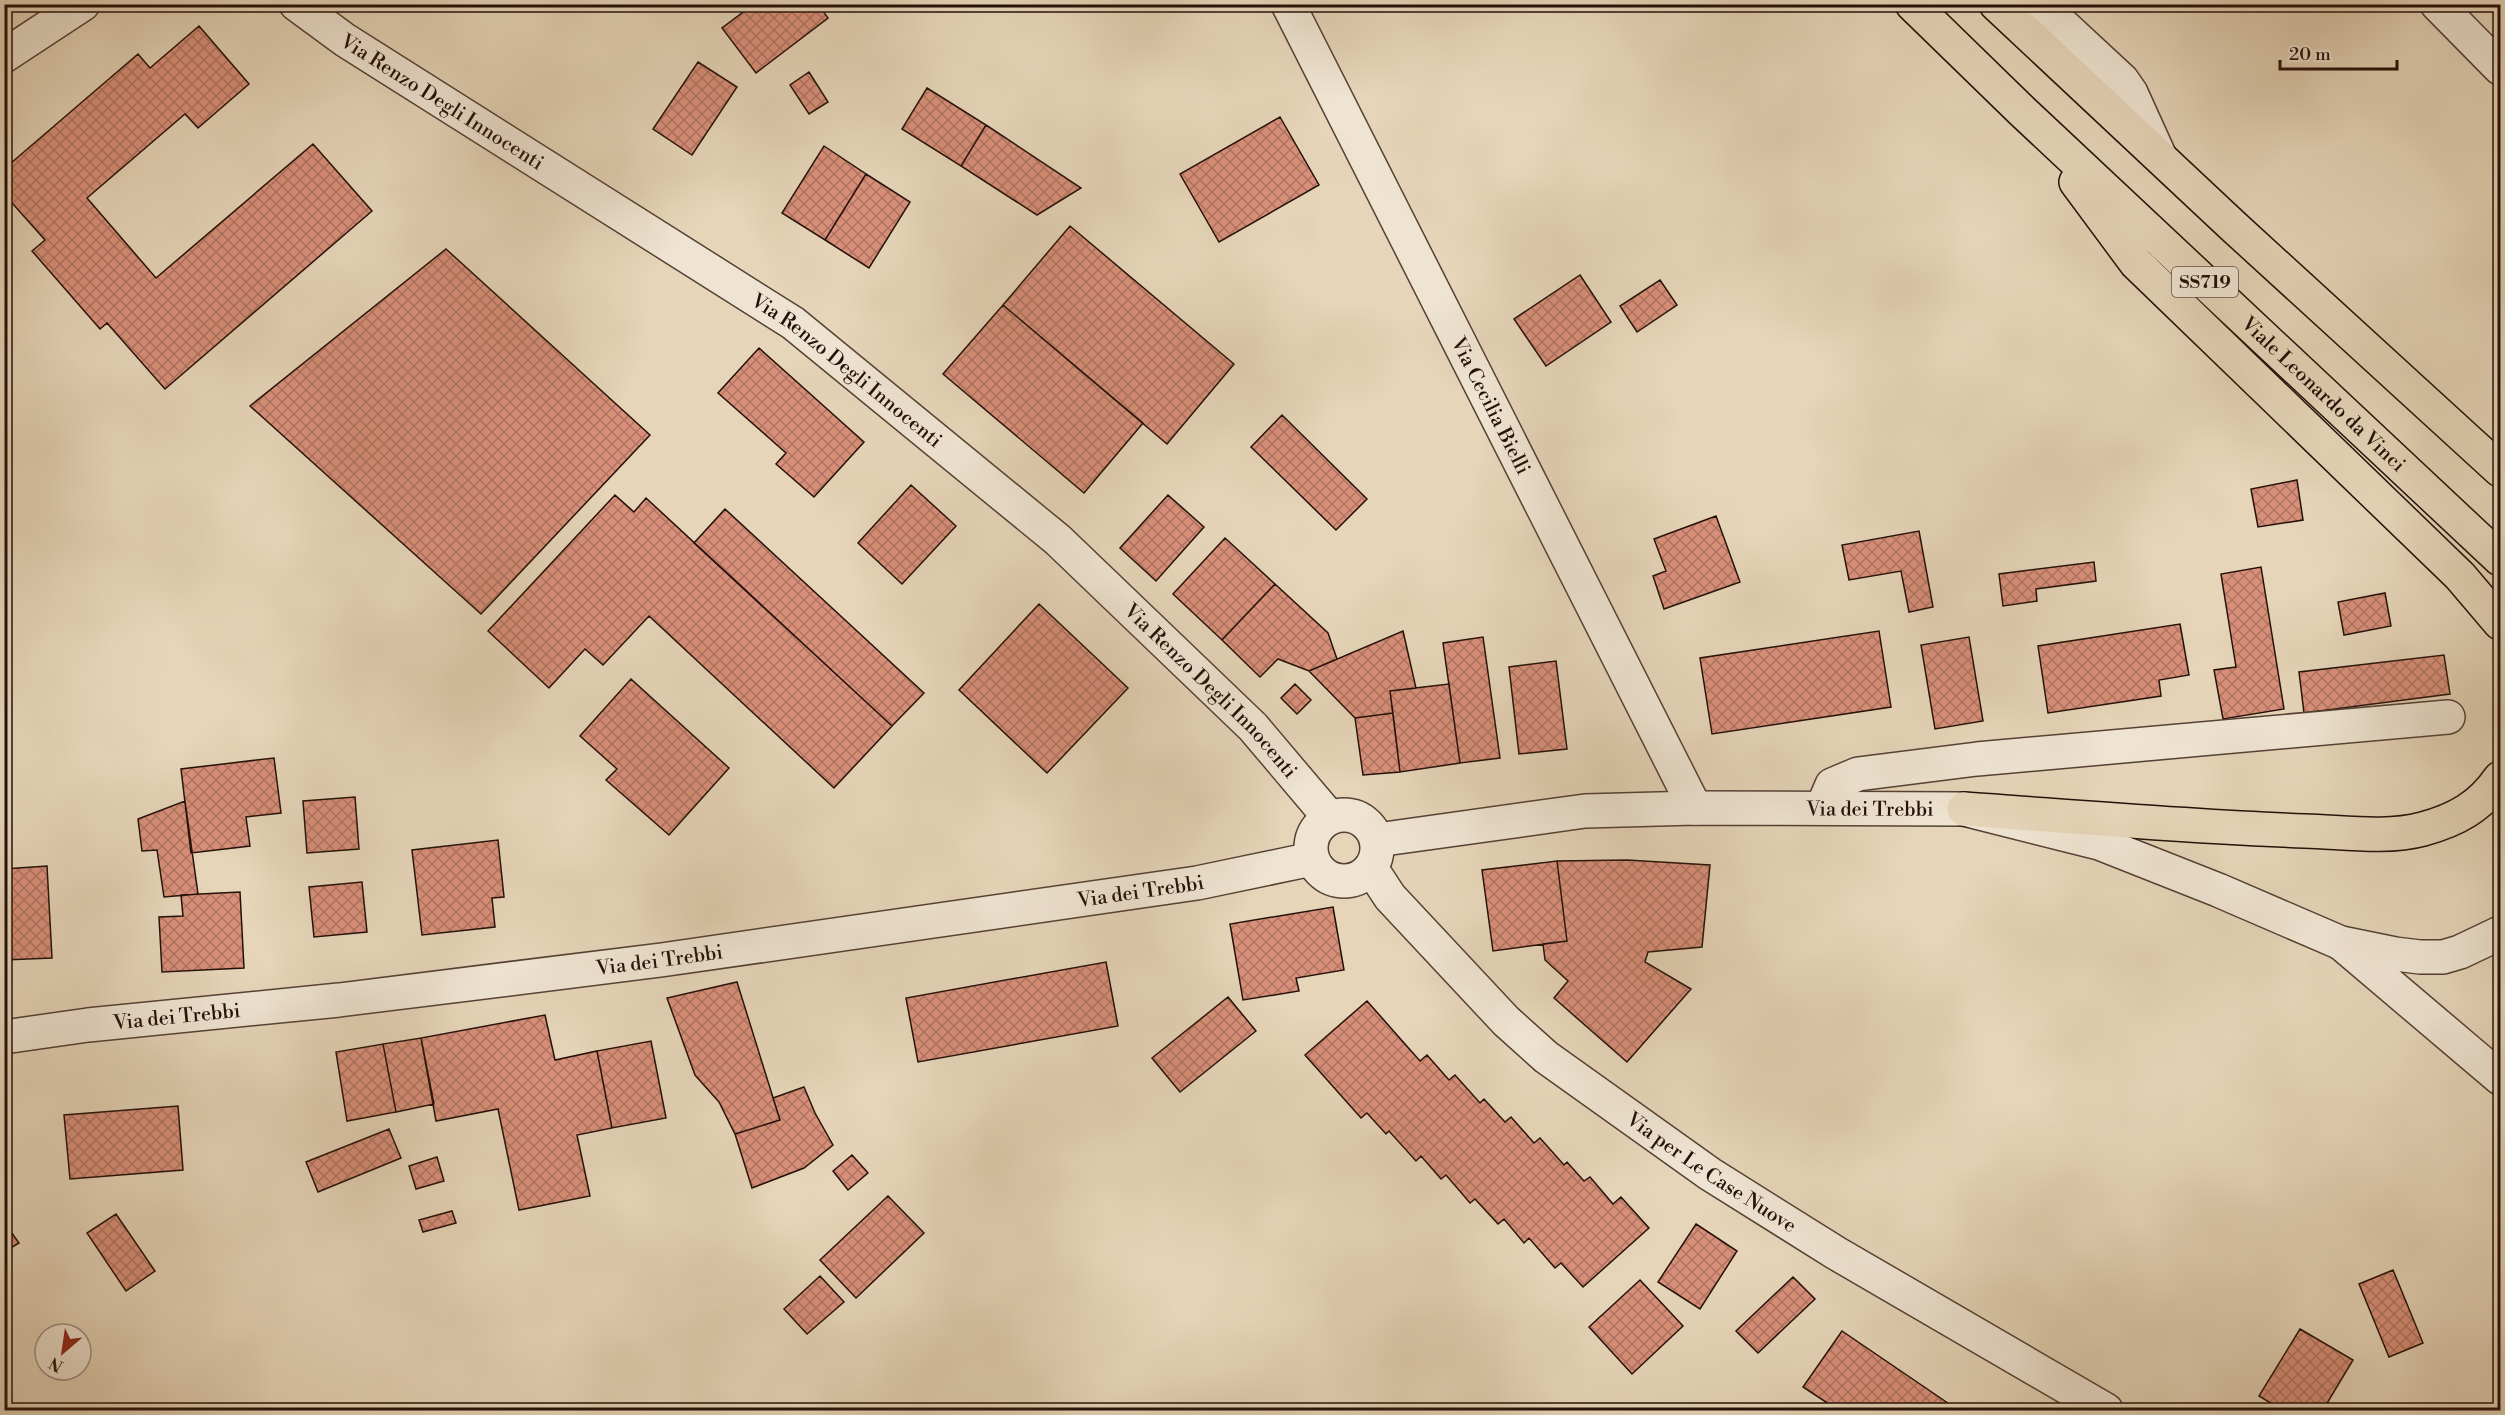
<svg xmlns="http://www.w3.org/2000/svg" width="2505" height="1415" font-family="'Libre Bodoni',serif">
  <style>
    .building { fill: url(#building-cross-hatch); stroke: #241009; stroke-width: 1.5 }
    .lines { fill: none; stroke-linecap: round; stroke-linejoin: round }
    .minor-casing { stroke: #544135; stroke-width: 36 }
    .highway-casing { stroke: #241009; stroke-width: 36 }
    .minor { stroke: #efe4d2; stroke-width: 33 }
    .highway { stroke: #e6d5b9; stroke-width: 33 }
    .labels { text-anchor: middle; stroke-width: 6; stroke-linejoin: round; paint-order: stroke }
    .shield { fill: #efe4d2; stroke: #615045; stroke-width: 1.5 }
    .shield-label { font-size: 18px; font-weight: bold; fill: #241009 }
    .street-label { font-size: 20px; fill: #241009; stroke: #efe4d2 }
  </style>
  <defs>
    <pattern id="building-cross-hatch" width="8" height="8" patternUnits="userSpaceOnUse" patternTransform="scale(1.5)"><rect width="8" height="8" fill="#d9907a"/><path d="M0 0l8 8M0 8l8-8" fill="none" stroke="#b07462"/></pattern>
  </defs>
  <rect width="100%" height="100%" fill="#e6d5b9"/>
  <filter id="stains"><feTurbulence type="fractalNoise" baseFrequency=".00333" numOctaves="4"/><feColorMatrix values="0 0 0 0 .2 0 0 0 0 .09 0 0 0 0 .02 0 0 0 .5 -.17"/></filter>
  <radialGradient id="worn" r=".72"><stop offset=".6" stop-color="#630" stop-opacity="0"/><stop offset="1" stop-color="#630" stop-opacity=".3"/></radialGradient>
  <!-- building -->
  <path class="building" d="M754,4H818L828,18L756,73L722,28Z
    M199,26L249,84L198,128L185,114L87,198L156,278L313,144L372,211L165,389L107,323L100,329L32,251L45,240L4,194V169L138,54L150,68Z
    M698,62L737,87L692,155L653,129Z
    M809,72L828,102L809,114L790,85Z
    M927,88L986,125L961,166L902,129Z
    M1280,117L1319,185L1219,242L1180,174Z
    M986,125L1081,188L1037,215L961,166Z
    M824,146L866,174L825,240L782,213Z
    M866,174L910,202L869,268L825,240Z
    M1070,226L1234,364L1167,444L1003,305Z
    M446,249L650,435L481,614L250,406Z
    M1580,275L1611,322L1546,366L1514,319Z
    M1660,280L1677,305L1637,332L1620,306Z
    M1003,305L1143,423L1084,493L943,374Z
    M759,348L864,442L814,497L776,464L786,453L718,393Z
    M1282,415L1367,499L1336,530L1251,447Z
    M2297,480L2303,520L2258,527L2251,489Z
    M911,485L956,526L902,584L858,543Z
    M615,495L634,512L646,498L892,726L834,788L649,616L603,665L585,649L549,688L488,631Z
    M1168,495L1204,527L1156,581L1120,548Z
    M725,509L924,693L892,726L694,543Z
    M1716,516L1740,582L1664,609L1653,576L1666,571L1654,539Z
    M1919,531L1933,607L1909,612L1901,571L1849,580L1842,545Z
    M1225,538L1275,584L1222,640L1173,594Z
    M2094,562L2096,581L2036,589L2037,601L2003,606L1999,574Z
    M2261,567L2284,709L2223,719L2214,670L2236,667L2221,574Z
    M1275,584L1328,633L1337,659L1309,671L1278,659L1260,677L1222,640Z
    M2385,593L2391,626L2344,635L2338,602Z
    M1039,604L1128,688L1047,773L959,690Z
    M2180,624L2189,675L2159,680L2161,696L2048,713L2038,646Z
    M1403,631L1416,688L1390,691L1393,713L1355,718L1309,671Z
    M1879,631L1891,707L1712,734L1700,658Z
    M1483,637L1500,758L1460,763L1443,643Z
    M1969,637L1983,721L1935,729L1921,645Z
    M2444,655L2450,694L2304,713L2299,672Z
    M1556,661L1567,749L1519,754L1509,667Z
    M631,679L729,768L669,835L606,780L617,769L580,736Z
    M1295,684L1311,700L1297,714L1281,698Z
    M1449,684L1460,763L1400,772L1390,691Z
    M1393,713L1400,772L1363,775L1355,718Z
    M274,758L281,813L246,817L250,846L191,853L181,769Z
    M355,797L359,849L307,853L303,801Z
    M185,801L198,894L164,897L157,850L142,851L138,819Z
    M498,840L504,897L492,898L495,927L422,935L412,850Z
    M1627,860L1710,865L1702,947L1648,952L1645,962L1691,989L1627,1062L1554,998L1568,981L1545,960L1543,944L1567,941L1557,861Z
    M1557,861L1567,941L1493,951L1482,870Z
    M47,866L52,958L4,960V869Z
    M362,882L367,932L314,937L309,887Z
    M240,892L244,968L162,972L159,917L183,916L181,895Z
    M1333,907L1344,970L1296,978L1299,991L1243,1000L1230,924Z
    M1106,962L1118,1026L918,1062L906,998Z
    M737,982L780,1120L735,1134L719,1102L695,1075L667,998Z
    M1228,997L1256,1031L1180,1092L1152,1058Z
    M1367,1001L1420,1061L1427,1055L1449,1080L1455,1075L1480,1103L1484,1099L1505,1122L1511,1117L1534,1143L1540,1138L1564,1165L1567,1162L1584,1181L1590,1177L1613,1204L1621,1197L1649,1228L1583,1287L1561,1263L1555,1268L1529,1238L1524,1243L1504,1219L1498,1224L1475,1199L1470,1203L1446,1175L1441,1179L1421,1156L1416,1161L1389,1131L1386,1134L1367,1113L1361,1118L1305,1055Z
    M545,1015L555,1060L597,1051L612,1128L577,1135L590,1196L519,1210L498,1109L436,1121L421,1038Z
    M421,1038L434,1104L396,1112L383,1044Z
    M651,1041L666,1118L612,1128L597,1051Z
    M383,1044L396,1112L347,1121L336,1052Z
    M804,1087L815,1113L833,1145L804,1168L752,1188L735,1134L780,1120L773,1098Z
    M178,1106L183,1170L70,1179L64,1115Z
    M389,1129L401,1158L318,1192L306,1162Z
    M852,1155L868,1173L848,1190L833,1171Z
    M437,1157L444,1181L416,1189L409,1166Z
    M888,1196L924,1233L856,1298L820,1260Z
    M452,1211L456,1223L423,1232L419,1220Z
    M116,1214L155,1271L126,1291L87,1233Z
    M4,1222L19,1243L4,1252Z
    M1696,1224L1737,1251L1700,1309L1658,1282Z
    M2393,1270L2423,1343L2389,1357L2359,1284Z
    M820,1276L844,1302L807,1334L784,1309Z
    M1793,1277L1815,1299L1758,1353L1736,1331Z
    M1640,1280L1683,1326L1632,1374L1589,1327Z
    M2300,1329L2353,1360L2323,1410H2282L2259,1396Z
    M1842,1331L1958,1410H1838L1803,1387Z"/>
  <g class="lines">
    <!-- minor casing -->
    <g class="minor-casing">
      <g id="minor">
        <path id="s1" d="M296,4L345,40L793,323L1058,540L1253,727L1330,818"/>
        <path id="s2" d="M1288,4L1695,808"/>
        <path d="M2040,4L2122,80L2131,93L2160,157"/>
        <path d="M2437,4L2500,68"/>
        <path d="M4,56L83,4"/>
        <path d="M1822,808L1832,785L1858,774L1977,759L2448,717"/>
        <circle cx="1344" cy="848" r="33"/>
        <path id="s3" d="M1377,840L1585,811L1695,808L1964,809L2099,843L2218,890L2341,943L2395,954L2420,957H2443L2460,952L2500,933"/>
        <path id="s4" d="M1371,868L1390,897L1506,1021L1546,1057L1710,1174L1836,1253L2106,1410"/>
        <path d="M2342,944L2500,1078"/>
        <path id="s5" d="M4,1037L88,1025L339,1000L661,960L1197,883L1312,859"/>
      </g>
    </g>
    <!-- highway casing -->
    <g class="highway-casing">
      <g id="highway">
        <path id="s6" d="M1912,4L2022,111L2500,559"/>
        <path d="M1996,4L2233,226L2500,470"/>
        <path d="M2076,182L2136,263L2460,576L2500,623"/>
        <path d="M1964,809C2077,817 2191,827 2305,831C2343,832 2386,839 2423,829C2456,820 2480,807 2500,778"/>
      </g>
    </g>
    <!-- minor -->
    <use href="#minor" class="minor"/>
    <!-- highway -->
    <use href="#highway" class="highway"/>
  </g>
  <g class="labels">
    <!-- shield labels -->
    <rect class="shield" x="2172" y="267" width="66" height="30" rx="4.5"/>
    <g class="shield-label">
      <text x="2205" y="288">SS719</text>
    </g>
    <!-- street labels -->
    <g class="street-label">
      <text dy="7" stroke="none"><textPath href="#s1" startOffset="176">Via Renzo Degli Innocenti</textPath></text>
      <text dy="7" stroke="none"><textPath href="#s1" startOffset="662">Via Renzo Degli Innocenti</textPath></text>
      <text dy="7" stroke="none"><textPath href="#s6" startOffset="567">Viale Leonardo da Vinci</textPath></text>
      <text dy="7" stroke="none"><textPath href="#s2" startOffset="450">Via Cecilia Bielli</textPath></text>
      <text dy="7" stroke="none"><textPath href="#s1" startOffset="1148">Via Renzo Degli Innocenti</textPath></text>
      <text dy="7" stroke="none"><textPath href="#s3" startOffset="495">Via dei Trebbi</textPath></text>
      <text dy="7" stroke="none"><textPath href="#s5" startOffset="1146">Via dei Trebbi</textPath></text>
      <text dy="7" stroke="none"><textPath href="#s5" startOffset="660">Via dei Trebbi</textPath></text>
      <text dy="7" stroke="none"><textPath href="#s5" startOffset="174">Via dei Trebbi</textPath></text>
      <text dy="7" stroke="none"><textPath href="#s4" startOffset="460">Via per Le Case Nuove</textPath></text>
    </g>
  </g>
  <!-- margin -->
  <rect width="2505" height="1415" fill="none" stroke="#e6d5b9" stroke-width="24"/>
  <rect x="6" y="6" width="2493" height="1403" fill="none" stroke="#241009" stroke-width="3"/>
  <rect x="12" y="12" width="2481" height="1391" fill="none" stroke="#241009" stroke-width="1.5"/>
  <!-- north arrow -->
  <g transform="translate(63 1352) rotate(209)"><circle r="28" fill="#efe4d2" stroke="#9e8f82" stroke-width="1.5"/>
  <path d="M0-4.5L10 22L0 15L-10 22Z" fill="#8f2418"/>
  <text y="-9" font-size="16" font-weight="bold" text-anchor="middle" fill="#241009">N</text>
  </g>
  <!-- scale -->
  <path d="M2280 60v9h117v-9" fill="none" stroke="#241009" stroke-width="3"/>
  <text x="2289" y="60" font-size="18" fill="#241009" stroke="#efe4d2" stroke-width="4.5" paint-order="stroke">20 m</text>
  <rect width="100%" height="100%" filter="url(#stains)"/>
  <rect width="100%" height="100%" fill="url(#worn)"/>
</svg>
